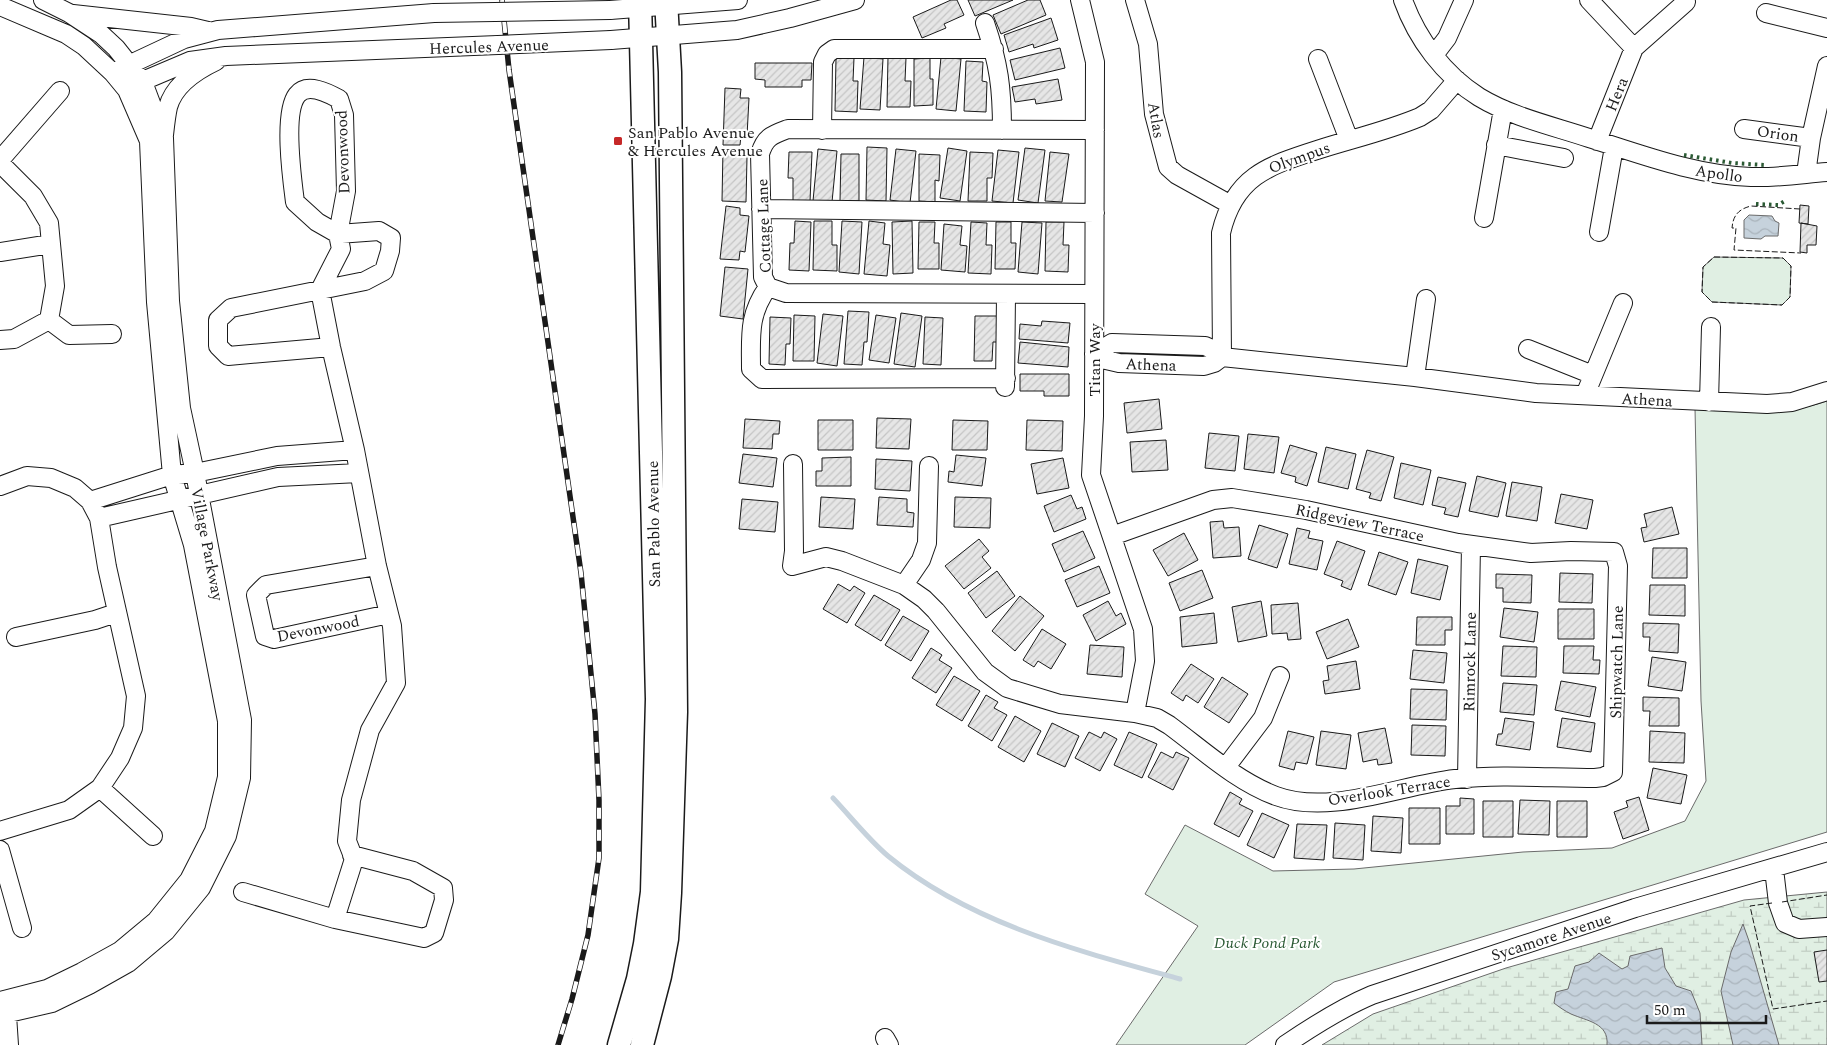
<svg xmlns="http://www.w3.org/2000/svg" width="1827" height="1045" font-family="Spectral,serif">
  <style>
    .wetland { fill: url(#wetland-marsh); stroke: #6a6a6a }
    .green { fill: #e0efe3; stroke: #6a6a6a }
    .water { fill: url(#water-waves); stroke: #6a6a6a }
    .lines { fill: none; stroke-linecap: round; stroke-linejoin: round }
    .stream { stroke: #c6d2dc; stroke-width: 5 }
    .building { fill: url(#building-hatch); stroke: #1a1a1a }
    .minor-casing { stroke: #1a1a1a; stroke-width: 20 }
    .major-casing { stroke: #1a1a1a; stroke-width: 25 }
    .minor { stroke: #fff; stroke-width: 18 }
    .major { stroke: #fff; stroke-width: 22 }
    .rail-casing { stroke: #1a1a1a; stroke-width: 5.5 }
    .rail { stroke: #fff; stroke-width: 4; stroke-dasharray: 11; stroke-linecap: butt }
    .minor-bridge-casing { stroke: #1a1a1a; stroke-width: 20; stroke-linecap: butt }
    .minor-bridge { stroke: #fff; stroke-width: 18 }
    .hedge { stroke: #2b5a34; stroke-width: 4; stroke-dasharray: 2.5 4; stroke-linecap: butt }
    .fence { stroke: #1a1a1a; stroke-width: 1; stroke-dasharray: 6 2.5; stroke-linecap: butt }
    .poi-dot { fill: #c62828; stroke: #fff; stroke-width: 2 }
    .labels { text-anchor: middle; stroke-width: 4; stroke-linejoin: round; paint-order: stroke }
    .street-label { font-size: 16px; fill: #1a1a1a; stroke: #fff }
    .poi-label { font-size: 16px; fill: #1a1a1a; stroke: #fff; text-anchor: start }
    .park-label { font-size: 16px; font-style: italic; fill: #2b5a34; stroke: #fff }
  </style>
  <defs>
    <pattern id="wetland-marsh" width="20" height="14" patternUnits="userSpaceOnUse" patternTransform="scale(1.25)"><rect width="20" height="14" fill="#e0efe3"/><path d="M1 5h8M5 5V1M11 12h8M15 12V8" fill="none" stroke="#c0ccc2"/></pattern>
    <pattern id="water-waves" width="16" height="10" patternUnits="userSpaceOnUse" patternTransform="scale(1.25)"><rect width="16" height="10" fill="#c6d2dc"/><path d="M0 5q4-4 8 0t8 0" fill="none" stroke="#aab4bc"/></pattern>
    <pattern id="building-hatch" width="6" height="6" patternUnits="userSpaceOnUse" patternTransform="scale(1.25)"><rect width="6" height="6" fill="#e6e6e6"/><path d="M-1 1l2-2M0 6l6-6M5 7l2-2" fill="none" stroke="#c5c5c5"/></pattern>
  </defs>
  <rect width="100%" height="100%" fill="#fff"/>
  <!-- wetland -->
  <path class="wetland" d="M1827,892V1045H1322L1373,1014L1506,968L1744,900Z"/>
  <!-- green -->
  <path class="green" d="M1714,257L1783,258L1791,266L1790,297L1782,305L1712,302L1702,292L1703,267Z
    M1827,401V832L1334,982L1245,1045H1116L1198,926L1145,894L1185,825L1273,871L1354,869L1523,852L1612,848L1685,821L1706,781L1701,701L1695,408C1742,412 1780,417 1827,401Z"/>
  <!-- water -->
  <path class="water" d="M1749,215L1772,216L1775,221L1779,223L1778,236H1765L1761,239L1744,238V220Z
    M1743,924L1749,941L1779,1045H1733L1721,991L1731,952Z
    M1662,948L1665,968L1676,986L1691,991L1700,1013L1702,1045H1607C1609,1023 1587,1021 1571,1014C1565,1011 1559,1007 1554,1003L1556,992L1568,989L1575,966L1589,962L1599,953L1622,969L1628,966L1630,956Z"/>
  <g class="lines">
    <!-- stream -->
    <path class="stream" d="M833,798C851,817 868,839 888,856C971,924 1079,951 1180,979"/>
  </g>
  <!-- building -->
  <path class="building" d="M951,0H957L964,15L944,24L946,28L922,38L913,17Z
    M968,0H1013L975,16Z
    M1028,0H1040L1046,15L1001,34L993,15Z
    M1051,18L1058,40L1034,48L1033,44L1009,52L1004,35Z
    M1060,48L1065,68L1015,80L1010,60Z
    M864,57L883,59L880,110L860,109Z
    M888,57L906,58L905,81H911L910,107H887Z
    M941,57L961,59L956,111L936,109Z
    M836,58H854L853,81H858L857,112L835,111Z
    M930,58V79H933V105L914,106V59Z
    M966,61L983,62L982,81L987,82L986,112L964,111Z
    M755,63H812L811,80H802V87H765V80L755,79Z
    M1058,79L1062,100L1036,104L1035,99L1015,102L1012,87Z
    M725,88L741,89L740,98H749L747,136L741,135L740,145H723Z
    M867,147L887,148L886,201L866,200Z
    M948,148L967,151L960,201L940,198Z
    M1025,148L1045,150L1038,203L1018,200Z
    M723,149H741L740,157H747L746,202L722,201Z
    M818,149L837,151L832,202L813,201Z
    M896,149L916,151L910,203L890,200Z
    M998,150L1019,152L1013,203L992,201Z
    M789,152H812L810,202L793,201V178H788Z
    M970,152L993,153L992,178H987V201H968Z
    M1050,152L1069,154L1062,202L1045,201Z
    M841,154H859V201H840Z
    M919,154L940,155L939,181L935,180V202L919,201Z
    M1800,205L1809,206L1808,224L1799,223Z
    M726,206L740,208V215L749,216L745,252L740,251L739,260L720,259Z
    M795,221L811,222L809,271L789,270L790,243H794Z
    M814,221H832V245H837V271L813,270Z
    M842,221L862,222L859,274L839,272Z
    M869,221L885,223L883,244L890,245L887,276L864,274Z
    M912,221L913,273L893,274L892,222Z
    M919,222H935L934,243H939V269H918Z
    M971,222L987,223L986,245H992L991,274L968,273Z
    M996,222H1011V243H1016L1015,269H995Z
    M1022,222L1042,223L1038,274L1018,272Z
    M1046,222H1064L1063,245H1069L1068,272L1045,271Z
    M1801,223L1817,226L1816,245H1807V253L1800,252Z
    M944,224L962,226L960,245L967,246L965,272L941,270Z
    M725,267L748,269L743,319L720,316Z
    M848,311L869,312L867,342H864L862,365L844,364Z
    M901,313L922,316L915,367L894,364Z
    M823,314L843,316L837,366L817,363Z
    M794,315L815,316L814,361H793Z
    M876,315L896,318L889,363L869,360Z
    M975,316H998L997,342H993L992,361H974Z
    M770,317L791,318L790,344H786L785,365L769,364Z
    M925,317L943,318L941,365L923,364Z
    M1042,321L1070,323L1068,343L1019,339L1020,324L1041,326Z
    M1020,342L1069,347L1068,367L1018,363Z
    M1020,374H1069V396H1044V391H1020Z
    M1159,399L1162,429L1127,433L1124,403Z
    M877,418L911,419L909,449L876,448Z
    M745,419L780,421L779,434H773L772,449L743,448Z
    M818,420H853V450H818Z
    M953,420L988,421L987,450H952Z
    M1027,420L1063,421L1062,451L1026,450Z
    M1209,433L1239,436L1235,471L1205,468Z
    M1248,434L1279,437L1274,473L1244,469Z
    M1166,440L1168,470L1132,472L1130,442Z
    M1290,445L1317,453L1307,486L1295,482L1296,477L1281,473Z
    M1326,447L1356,454L1348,489L1318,482Z
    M1367,450L1394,457L1381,501L1369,498L1371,493L1356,489Z
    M743,454L777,458L773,487L739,483Z
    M956,455L986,458L982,486L948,482L949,471L954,472Z
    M851,457V486H816V471H822V458Z
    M1063,458L1069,488L1037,494L1031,464Z
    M876,459L912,461L910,491L875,489Z
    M1401,463L1431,470L1423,505L1394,498Z
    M1477,476L1506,483L1498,517L1469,511Z
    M1438,477L1466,483L1458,517L1444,514L1446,508L1432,505Z
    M1512,482L1542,487L1537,521L1506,516Z
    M1561,494L1593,500L1587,529L1555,523Z
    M1071,495L1077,509L1082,507L1086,519L1054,532L1044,506Z
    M821,497L855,499L853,529L819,527Z
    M879,497L907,499V512L914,513L913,527L877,525Z
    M955,497L991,498L990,528L954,527Z
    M742,499L778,502L775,532L739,529Z
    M1672,507L1679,534L1644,542L1641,528L1647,527L1644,514Z
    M1223,521L1224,528L1239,527L1241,556L1213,558L1210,522Z
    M1259,525L1288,534L1277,568L1248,559Z
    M1297,528L1310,531L1308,538L1323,541L1317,570L1289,564Z
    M1083,531L1095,558L1064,572L1052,544Z
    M1184,533L1198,560L1168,576L1153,550Z
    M979,539L989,551L982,557L991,568L964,589L945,566Z
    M1337,541L1365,551L1351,590L1341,586L1343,581L1324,574Z
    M1653,548H1687V578H1652Z
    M1379,552L1408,562L1396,595L1368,585Z
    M1418,559L1448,566L1440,600L1411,593Z
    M1099,566L1110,593L1077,607L1065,580Z
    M1202,570L1213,598L1180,611L1169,583Z
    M997,571L1015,596L986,618L968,593Z
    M1560,573L1593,574L1592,603L1559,602Z
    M1496,574L1532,575L1531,603L1503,602V588H1496Z
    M838,584L850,591L854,586L865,593L847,623L823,609Z
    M1650,585H1685V616L1649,615Z
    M874,595L900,610L881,641L855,625Z
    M1020,596L1044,616L1015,651L992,631Z
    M1108,601L1116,616L1121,613L1126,624L1096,641L1083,615Z
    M1261,601L1267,636L1238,642L1232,607Z
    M1298,603L1301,639L1288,640L1287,633L1272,634L1271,605Z
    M1504,608L1538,612L1534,642L1500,637Z
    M1558,609H1594V639H1558Z
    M1214,613L1217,643L1182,647L1180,617Z
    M903,616L929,631L911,661L885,645Z
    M1417,617H1452V630H1445V645H1416Z
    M1348,619L1359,647L1327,659L1316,632Z
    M1643,623L1679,624L1678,653L1649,651L1650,637H1643Z
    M1042,629L1066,644L1051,669L1038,661L1034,667L1023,660Z
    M1090,645L1124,647L1122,677L1087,674Z
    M1503,646L1537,647L1536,677L1501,676Z
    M1564,646H1594L1593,660H1600L1599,674L1563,673Z
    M931,648L942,655L939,660L952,668L936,693L912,678Z
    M1413,650L1447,653L1444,683L1410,679Z
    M1652,657L1686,662L1682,691L1648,686Z
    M1356,661L1360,689L1325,694L1323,681L1329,680L1327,666Z
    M1191,664L1214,679L1198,703L1186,695L1183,701L1171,693Z
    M954,676L980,691L962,721L936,705Z
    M1222,677L1248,694L1229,723L1204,707Z
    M1561,681L1596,687L1590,717L1555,710Z
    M1503,683L1537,685L1534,715L1500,712Z
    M1411,689L1447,690L1446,720L1410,719Z
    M986,695L998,702L994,708L1007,715L992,741L968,726Z
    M1643,697L1679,698V726H1649L1650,711H1643Z
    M1015,716L1041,731L1024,762L998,747Z
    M1505,718L1534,722L1530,750L1496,745L1498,734H1502Z
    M1562,718L1595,723L1591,752L1557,747Z
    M1052,723L1079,736L1065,767L1037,754Z
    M1412,725L1446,726L1445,756L1411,755Z
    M1385,728L1392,763L1378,765L1377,759L1363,762L1358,733Z
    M1288,731L1314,737L1307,764L1296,762L1294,770L1279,766Z
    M1321,731L1351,735L1346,769L1316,765Z
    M1650,731L1685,733L1684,763L1649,762Z
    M1089,732L1101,738L1104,732L1117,739L1100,771L1075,758Z
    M1129,732L1157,744L1142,778L1114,765Z
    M1161,752L1173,758L1176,752L1189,758L1173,790L1148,777Z
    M1653,768L1687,775L1681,804L1647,798Z
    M1230,792L1242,799L1239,804L1253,811L1239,837L1214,824Z
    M1639,797L1649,830L1623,839L1614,812L1628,807L1626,801Z
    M1460,798L1474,799V834H1446V806H1460Z
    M1520,800L1550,801L1549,835L1518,834Z
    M1483,801H1513V837H1483Z
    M1557,801H1587V837H1557Z
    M1409,808H1440V844H1409Z
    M1262,813L1289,825L1274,858L1247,845Z
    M1373,816L1403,818L1401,853L1371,851Z
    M1335,823L1365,825L1363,860L1333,858Z
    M1297,824L1327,825L1324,860L1294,858Z
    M1827,950V981L1819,982L1814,952Z"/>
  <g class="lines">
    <!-- minor casing -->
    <g class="minor-casing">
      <path id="minor" d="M1080,0L1095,62L1094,416L1091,475L1143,629L1145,661L1135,713
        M1135,0L1148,44L1154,114L1168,167L1177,175L1231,205
        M1403,0C1417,39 1444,75 1479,97C1512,117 1553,126 1589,138C1643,155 1695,175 1751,177C1777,178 1802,174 1827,172
        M1589,0L1634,48
        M0,6L66,34L84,46L113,73L127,90L149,141L156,302L172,475L193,545L227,721V777L214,831L189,880L156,921L120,951L82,972L47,989L0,1001
        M610,10L738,0
        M1766,13L1827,28
        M73,14L191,27L208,31
        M985,23C999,64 1002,88 1002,130
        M611,40L737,30L790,18L855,0
        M1434,55L1447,38L1464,0
        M1318,59L1349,140
        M120,69L184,39L218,30L434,13
        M1457,80L1431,110L1420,117C1387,131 1351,139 1317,150C1267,166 1234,177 1221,233L1222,357L1415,377L1536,393L1767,404L1792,402L1827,391
        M131,86L190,61L226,56L498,45
        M1744,129L1811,138
        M822,130L823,62L827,54L834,49H994
        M164,135C165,126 166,116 168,107C174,85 197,70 216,61
        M1597,141L1634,48L1686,2
        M1496,145L1564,158
        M0,160L60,91
        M0,163L33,196L49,223L55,286L49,320L14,339L0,340
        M1806,174L1811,138L1827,66
        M761,209L1095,213
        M1484,218L1503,109
        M1599,232L1614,147
        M0,252L51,244
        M768,287C748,315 751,336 751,369L762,379L1006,378
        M1094,294L786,293L768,287L763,277L760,154C765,137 772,135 788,129L1095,130
        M49,320L69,335L112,334
        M1112,343L1205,346L1214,350L1222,357L1214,363L1204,366L1119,363L1106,360L1094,354Z
        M331,347L228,356L218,346V320L231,308L365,281L384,271L390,251L391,238L379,231L338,234L317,222L295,202C292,179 283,113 297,95C307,82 328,93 339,99L344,115L346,191L338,234L341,249L320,290L331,347L355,450L377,566L392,626L396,683L370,730L351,800L347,841L354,859L335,919
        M1528,349L1593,375
        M1415,377L1426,299
        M1005,387L1006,295
        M1585,395L1623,303
        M1709,402L1711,327
        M793,464L794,551L792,566L826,557L842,561L904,585L924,599L936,611L985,672L1007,688L1060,704L1135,713L1157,718L1169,725C1203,750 1236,781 1276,796C1330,816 1400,785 1455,779C1501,774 1549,778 1595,778L1603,777L1613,772L1618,566L1614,552L1571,551L1531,553L1458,543L1306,510L1232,498L1213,500L1112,536
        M0,486L27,476L51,478L75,488L90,501L99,518L107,567L136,696L133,728L120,758L100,788L153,836
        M90,501L172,475L195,473L277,456L355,450
        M99,518L278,477L359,473
        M377,566L266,585L256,595L265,636L274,639L389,614
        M904,585L921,560L927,543L929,466
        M16,637L95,620L116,613
        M1226,767L1263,718L1280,676
        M1467,779L1471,545
        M0,831L69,810L100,788
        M0,850L22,928
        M1774,869L1778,903L1785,923L1799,929L1827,927
        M243,892L335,919L424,938L434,933L444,900L443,888L413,871L352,855
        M0,1015L52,1003L89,985L128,963L166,931L201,888L227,836L241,778L242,720L195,473L181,408L170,301L164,138L143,82L116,48L101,34L69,13L43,0
        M7,1015L9,1045
        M885,1038L889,1045
        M1285,1045C1313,1026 1341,1008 1372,995L1635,908L1827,852"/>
    </g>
    <!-- major casing -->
    <g class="major-casing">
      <path id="major" d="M619,1045L638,979L645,944L652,892L657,699L640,0
        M642,1045L660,976L667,939L670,893L676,712L670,72L666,0"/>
    </g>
    <!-- minor -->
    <use href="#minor" class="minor"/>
    <!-- major -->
    <use href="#major" class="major"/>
    <!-- rail casing -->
    <g class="rail-casing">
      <path id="rail" d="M502,0L509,70L581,573L595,714L599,800V858L588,935L572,999L558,1045"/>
    </g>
    <!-- rail -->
    <use href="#rail" class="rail"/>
    <!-- minor-bridge casing -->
    <g class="minor-bridge-casing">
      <path id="minor-bridge" d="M434,13L610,10
        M498,45L611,40"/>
    </g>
    <!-- minor-bridge -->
    <use href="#minor-bridge" class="minor-bridge"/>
    <!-- hedge -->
    <path class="hedge" d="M1684,155L1732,163L1765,165
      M1756,204L1778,205L1785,201"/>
    <!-- fence -->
    <path class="fence" d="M1800,209L1751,206C1739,209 1733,215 1732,228H1736L1734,250L1801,253
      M1714,257L1783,258L1791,266L1790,297L1782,305L1712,302L1702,292L1703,267Z
      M1782,902L1827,895
      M1772,903L1750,906L1773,1009L1827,1001"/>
  </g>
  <!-- markers -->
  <rect class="poi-dot" x="613" y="136" width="10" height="10" rx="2.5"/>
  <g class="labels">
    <!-- street labels -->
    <g class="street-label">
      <text transform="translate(489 46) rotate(-2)" y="6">Hercules Avenue</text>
      <text transform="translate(1616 94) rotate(-68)" y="6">Hera</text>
      <text transform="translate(1157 120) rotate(80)" y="6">Atlas</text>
      <text transform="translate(1778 133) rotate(8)" y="6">Orion</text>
      <text transform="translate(342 152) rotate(-92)" y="6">Devonwood</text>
      <text transform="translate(1299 157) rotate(-20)" y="6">Olympus</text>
      <text transform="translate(1719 173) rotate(8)" y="6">Apollo</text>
      <text transform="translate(763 226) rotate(-92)" y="6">Cottage Lane</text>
      <text transform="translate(1094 360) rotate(-90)" y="6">Titan Way</text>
      <text transform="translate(1151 364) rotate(2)" y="6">Athena</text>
      <text transform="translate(1647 399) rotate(3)" y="6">Athena</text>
      <text transform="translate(1360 522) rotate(12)" y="6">Ridgeview Terrace</text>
      <text transform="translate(653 524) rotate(-91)" y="6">San Pablo Avenue</text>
      <text transform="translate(208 544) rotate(79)" y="6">Village Parkway</text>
      <text transform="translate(318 628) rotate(-11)" y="6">Devonwood</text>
      <text transform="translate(1469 662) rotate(-89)" y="6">Rimrock Lane</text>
      <text transform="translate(1616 662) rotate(-89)" y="6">Shipwatch Lane</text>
      <text transform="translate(1389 790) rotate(-9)" y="6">Overlook Terrace</text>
      <text transform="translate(1551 936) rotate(-18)" y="6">Sycamore Avenue</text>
    </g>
    <!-- poi labels -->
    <g class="poi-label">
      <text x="628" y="138">San Pablo Avenue<tspan x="628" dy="18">&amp; Hercules Avenue</tspan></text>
    </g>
    <!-- park labels -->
    <g class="park-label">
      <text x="1267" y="948">Duck Pond Park</text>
    </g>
  </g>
  <!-- scale -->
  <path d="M1647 1015v8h119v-8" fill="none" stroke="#1a1a1a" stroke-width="2.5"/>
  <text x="1654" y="1015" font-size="15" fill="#1a1a1a" stroke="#ffffff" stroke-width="4" paint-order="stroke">50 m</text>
</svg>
